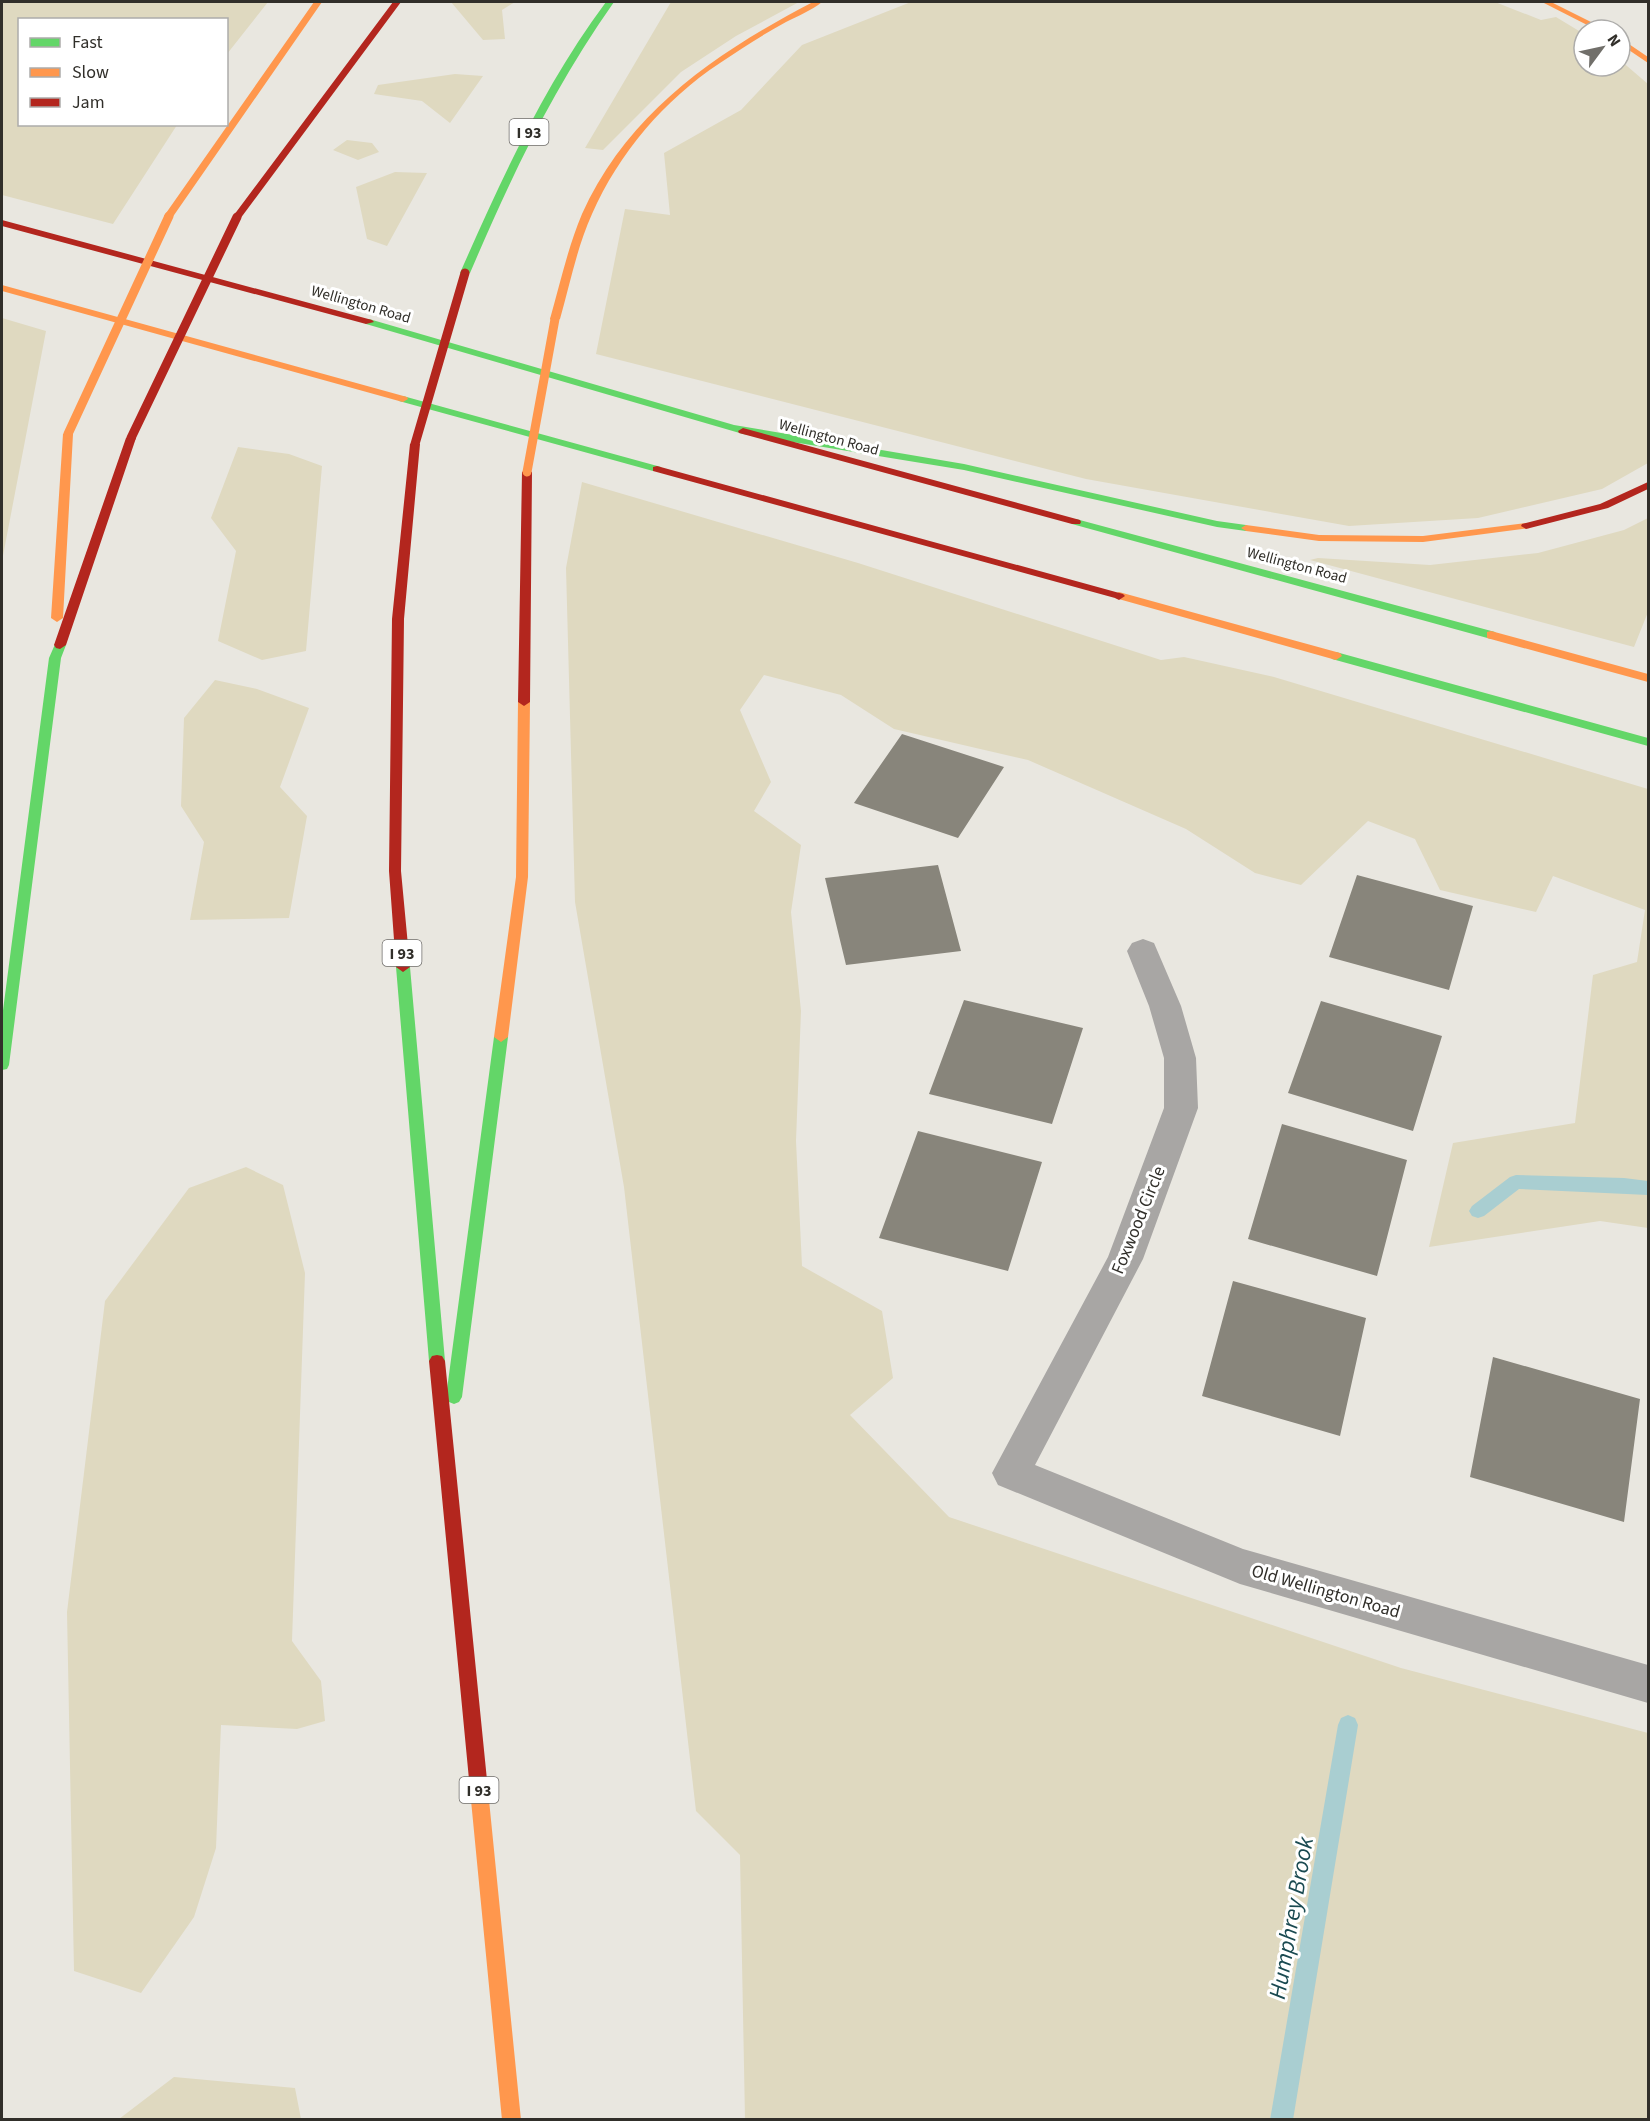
<svg xmlns="http://www.w3.org/2000/svg" width="1650" height="2121" font-family="'Source Sans 3',sans-serif">
  <style>
    .green { fill: #dfd9c0 }
    .lines { fill: none; stroke-linecap: round; stroke-linejoin: round }
    .stream { fill: #a9ced1; fill-rule: evenodd }
    .building { fill: #88857b }
    .street { fill: #a8a6a4; fill-rule: evenodd }
    .fast { fill: #63d668; fill-rule: evenodd }
    .slow { fill: #ff974d; fill-rule: evenodd }
    .jam { fill: #b3261e; fill-rule: evenodd }
    .slow-bridge { stroke: #ff974d; stroke-width: 9 }
    .jam-bridge { stroke: #b3261e; stroke-width: 9 }
    .labels { text-anchor: middle; stroke-width: 6; stroke-linejoin: round; paint-order: stroke }
    .far-street-label { font-size: 15px; fill: #312f2a; stroke: #fff }
    .shield { fill: #fff; stroke: #6f6d6a; stroke-width: 1.5 }
    .shield-label { font-size: 16px; font-weight: bold; fill: #312f2a }
    .street-label { font-size: 18px; fill: #312f2a; stroke: #fff }
    .near-water-label { font-size: 24px; font-style: italic; fill: #1a4a51; stroke: #fff }
  </style>
  <rect width="100%" height="100%" fill="#e9e7e0"/>
  <!-- green -->
  <path class="green" d="M2,2H268L227,54L226,20H20V124L177,125L113,224L2,195Z
    M451,2H515L502,10L505,39L483,40Z
    M671,2H799L736,36L681,72L603,150L585,148Z
    M911,2H1495L1541,20L1556,17L1584,34V66H1620V60L1648,84V463L1602,489L1478,518L1349,526L1086,479L596,354L625,209L670,215L664,153L741,110L802,45Z
    M455,74L483,76L450,123L422,101L374,94L378,85Z
    M347,140L372,143L379,152L358,160L333,150Z
    M395,172L427,173L387,246L367,239L356,187Z
    M2,318L46,331L2,561Z
    M238,447L289,454L322,466L306,651L262,660L218,641L236,551L211,518Z
    M582,482L858,563L1161,660L1184,657L1274,677L1648,789V1228L1600,1221L1429,1247L1453,1143L1575,1123L1593,975L1637,962L1645,910L1553,876L1536,912L1440,890L1415,839L1368,821L1301,885L1255,873L1186,829L1028,760L894,729L841,695L764,675L740,710L771,782L754,811L801,845L791,912L801,1011L796,1141L802,1266L882,1311L893,1378L850,1415L949,1517L1401,1668L1648,1733V2119H745L740,1855L696,1811L624,1187L575,902L566,568Z
    M1648,518V612L1634,647L1310,560L1318,558L1430,565L1538,553L1624,530Z
    M215,680L257,689L309,708L280,787L307,816L289,918L190,920L204,842L181,806L184,718Z
    M246,1167L283,1185L305,1273L292,1641L321,1681L325,1721L297,1729L221,1725L216,1848L194,1917L141,1993L74,1971L67,1612L105,1301L189,1188Z
    M174,2077L295,2088L301,2119H119Z"/>
  <g class="lines">
    <!-- stream -->
    <path class="stream" d="M1516,1175L1624,1178L1648,1181V1195L1519,1189L1484,1216L1478,1218L1472,1216L1469,1211L1472,1206L1510,1177Z
      M1348,1715L1355,1718L1358,1725L1293,2120H1270L1338,1725L1341,1718Z"/>
  </g>
  <!-- building -->
  <path class="building" d="M902,734L1004,767L958,838L854,803Z
    M938,865L961,951L846,965L825,878Z
    M1357,875L1473,906L1449,990L1329,957Z
    M964,1000L1083,1028L1052,1124L929,1094Z
    M1321,1001L1442,1036L1413,1131L1288,1093Z
    M1282,1124L1407,1160L1377,1276L1248,1239Z
    M918,1131L1042,1162L1008,1271L879,1238Z
    M1233,1281L1366,1318L1340,1436L1202,1396Z
    M1493,1357L1640,1399L1624,1522L1470,1477Z"/>
  <g class="lines">
    <!-- street -->
    <path class="street" d="M1143,939L1154,943L1181,1006L1196,1058L1198,1108L1143,1259L1035,1465L1243,1549L1648,1665V1703L1240,1584L998,1485L992,1473L1108,1257L1164,1108V1058L1149,1006L1127,951L1132,943Z"/>
    <!-- fast -->
    <path class="fast" d="M606,2H614C552,90 512,175 470,273L462,275L460,273C502,178 544,85 606,2Z
      M369,319L734,425L964,464L1217,521L1246,525L1251,528L1246,531L1217,527L964,470L743,434L366,324L364,322Z
      M403,396L661,467L662,469L661,471H653L399,401L398,399Z
      M1076,519L1495,632L1497,635L1491,639L1072,524L1071,522Z
      M60,641L66,645L61,658L9,1065L7,1069L2,1070V1018L49,658L56,642Z
      M1336,652L1648,738V746L1332,659L1330,656Z
      M403,962L410,967L445,1361L442,1366L437,1367L432,1366L429,1361L396,967Z
      M501,1032L508,1037L462,1397L459,1402L454,1404L449,1402L446,1397L494,1037Z"/>
    <!-- slow -->
    <path class="slow" d="M314,2H322L172,218H166L164,216Z
      M813,2H822C812,10 798,16 786,22C764,34 742,48 720,63C664,100 619,153 592,214C577,247 570,284 560,319L552,321L550,319C560,284 568,247 582,214C628,112 717,52 813,2Z
      M1542,2H1551L1607,30H1597Z
      M1620,38L1648,57V63L1620,44Z
      M2,285L407,397L408,399L403,402L399,401L2,291Z
      M68,431L73,434L63,618L57,622L51,618L63,434Z
      M1526,523L1530,524V528L1423,542L1319,541L1246,531L1241,528L1246,525L1319,535L1423,536Z
      M1119,592L1340,653L1342,656L1336,660L1115,598V594Z
      M1491,631L1648,674V682L1487,638V632Z
      M524,698L530,702L528,877L508,1037L501,1042L494,1037L516,877L518,702Z
      M479,1782L485,1784L488,1790L521,2120H502L470,1790L473,1784Z"/>
    <!-- jam -->
    <path class="jam" d="M393,2H401L240,219H234V215Z
      M2,220L372,320L374,322L366,324L2,226Z
      M743,428L1080,520L1081,522L1080,524H1072L739,433L738,431Z
      M131,435L136,438L66,645L60,649L56,648L54,645L126,438Z
      M415,441L420,444L404,619L401,871L410,967L403,972L396,967L389,871L392,619L410,444Z
      M657,466L1123,594L1125,596L1119,600L1115,598L653,471V467Z
      M527,469L532,472L530,702L524,706L518,702L522,472Z
      M1648,482V489L1608,508L1526,529L1521,526L1522,524L1600,504Z
      M437,1355L442,1356L445,1361L488,1790L485,1796L479,1798L473,1796L470,1790L429,1361L432,1356Z"/>
    <!-- slow-bridge -->
    <path class="slow-bridge" d="M68,434L169,216
      M527,472L555,319"/>
    <!-- jam-bridge -->
    <path class="jam-bridge" d="M131,438L237,217
      M415,444L465,273"/>
  </g>
  <g class="labels">
    <!-- far-street labels -->
    <g class="far-street-label">
      <text transform="translate(361 304) rotate(16)" y="5">Wellington Road</text>
      <text transform="translate(829 437) rotate(15)" y="5">Wellington Road</text>
      <text transform="translate(1297 565) rotate(15)" y="5">Wellington Road</text>
    </g>
    <!-- shield labels -->
    <g class="shield">
      <rect x="509.5" y="119" width="39" height="26" rx="4.5"/>
      <rect x="382.5" y="940" width="39" height="26" rx="4.5"/>
      <rect x="459.5" y="1777" width="39" height="26" rx="4.5"/>
    </g>
    <g class="shield-label">
      <text x="529" y="138">I 93</text>
      <text x="402" y="959">I 93</text>
      <text x="479" y="1796">I 93</text>
    </g>
    <!-- street labels -->
    <g class="street-label">
      <text transform="translate(1138 1220) rotate(-68)" y="6">Foxwood Circle</text>
      <text transform="translate(1326 1591) rotate(16)" y="6">Old Wellington Road</text>
    </g>
    <!-- near-water labels -->
    <g class="near-water-label">
      <text transform="translate(1291 1918) rotate(-80)" y="8">Humphrey Brook</text>
    </g>
  </g>
  <!-- border -->
  <rect width="1650" height="2121" fill="none" stroke="#312f2a" stroke-width="6"/>
  <!-- legend -->
  <rect x="18" y="18" width="210" height="108" fill="#ffffff" stroke="#adacaa" stroke-width="1.5"/>
  <rect x="30" y="38" width="30" height="9" fill="#63d668" stroke="#adacaa" stroke-width="1.5"/>
  <text x="72" y="48" font-size="18" fill="#312f2a">Fast</text>
  <rect x="30" y="68" width="30" height="9" fill="#ff974d" stroke="#adacaa" stroke-width="1.5"/>
  <text x="72" y="78" font-size="18" fill="#312f2a">Slow</text>
  <rect x="30" y="98" width="30" height="9" fill="#b3261e" stroke="#adacaa" stroke-width="1.5"/>
  <text x="72" y="108" font-size="18" fill="#312f2a">Jam</text>
  <!-- north arrow -->
  <g transform="translate(1602 48) rotate(57)"><circle r="28" fill="#ffffff" stroke="#adacaa" stroke-width="1.5"/>
  <path d="M0-4.5L10 22L0 15L-10 22Z" fill="#716f6a"/>
  <text y="-9" font-size="16" font-weight="bold" text-anchor="middle" fill="#312f2a">N</text>
  </g>
</svg>
